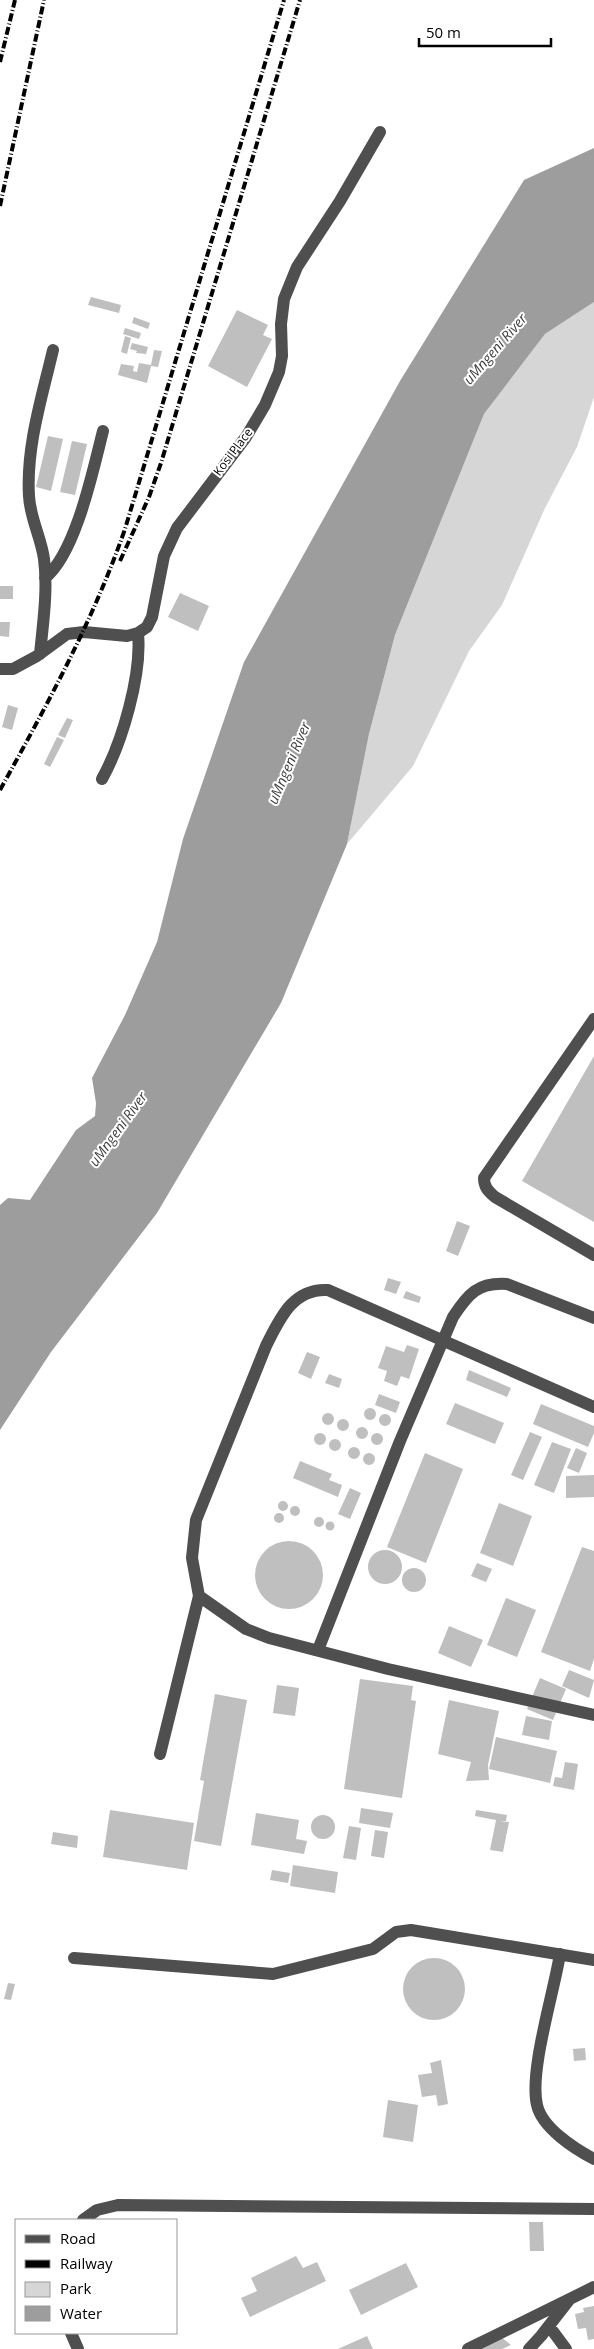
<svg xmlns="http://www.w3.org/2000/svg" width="594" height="2349" font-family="'Open Sans',sans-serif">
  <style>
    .green { fill: #d6d6d6 }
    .water { fill: #9d9d9d }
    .building { fill: #bfbfbf }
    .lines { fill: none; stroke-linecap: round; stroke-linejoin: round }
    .minor { stroke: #4f4f4f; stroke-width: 12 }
    .rail { stroke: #000; stroke-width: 4; stroke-dasharray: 8 2.5 1 2.5; stroke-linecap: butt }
    .labels { text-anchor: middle; stroke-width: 4; stroke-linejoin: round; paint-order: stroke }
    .street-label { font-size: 12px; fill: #000; stroke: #fff }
    .water-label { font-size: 14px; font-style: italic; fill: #3e3e3e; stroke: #fff }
  </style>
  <rect width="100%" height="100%" fill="#fff"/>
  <!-- green -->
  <path class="green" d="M594,302V397L577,447L545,508L502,605L469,651L413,766L347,844L369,734L395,635L484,414L545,334Z"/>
  <!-- water -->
  <path class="water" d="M594,148V302L545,334L484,414L395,635L369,734L347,844L281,1003L157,1213L51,1352L0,1430V1205L8,1198L30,1200L76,1130L95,1116L96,1103L92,1078L125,1015L157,942L183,839L244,662L400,381L524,180Z"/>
  <!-- building -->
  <path class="building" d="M91,297L121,305L119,313L88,305Z
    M237,310L268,325L263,335L272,339L247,387L208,366Z
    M134,317L150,323L148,329L132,323Z
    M125,328L141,333L139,339L123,334Z
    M125,336L131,338L127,354L121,352Z
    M132,343L148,347L146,354L136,353L137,351L130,349Z
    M154,350L162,351L158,367L151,366L147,383L118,375L121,364L134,366L133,371L137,372L139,363L151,365Z
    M48,436L63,439L51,491L36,487Z
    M72,441L87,444L75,495L60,492Z
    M0,586H13V599H0Z
    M180,593L209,606L198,631L168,617Z
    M0,622H10L9,637L0,636Z
    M8,705L18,708L12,730L2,727Z
    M67,718L73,720L65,738L58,735Z
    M57,737L64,740L50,767L44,764Z
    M594,1056V1222L522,1181Z
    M457,1221L470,1226L458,1256L446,1251Z
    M388,1278L401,1282L396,1294L384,1290Z
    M406,1291L421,1297L419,1303L403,1298Z
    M407,1345L419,1349L409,1379L401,1376L397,1386L384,1381L387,1371L378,1368L386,1346L404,1352Z
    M307,1352L320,1357L311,1379L298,1373Z
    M469,1370L511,1388L507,1397L466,1380Z
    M329,1374L342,1379L339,1388L325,1383Z
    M379,1394L400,1402L396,1413L375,1405Z
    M455,1403L504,1423L495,1444L446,1424Z
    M541,1404L594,1426V1433L588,1447L533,1424Z
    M364 1414a6 6 0 1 1 12 0a6 6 0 1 1-12 0Z
    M322 1419a6 6 0 1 1 12 0a6 6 0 1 1-12 0Z
    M379 1420a6 6 0 1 1 12 0a6 6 0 1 1-12 0Z
    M337 1425a6 6 0 1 1 12 0a6 6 0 1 1-12 0Z
    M356 1433a6 6 0 1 1 12 0a6 6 0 1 1-12 0Z
    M530,1432L542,1437L523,1480L511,1475Z
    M371 1439a6 6 0 1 1 12 0a6 6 0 1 1-12 0Z
    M314 1439a6 6 0 1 1 12 0a6 6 0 1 1-12 0Z
    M329 1445a6 6 0 1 1 12 0a6 6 0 1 1-12 0Z
    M552,1442L571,1449L554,1493L534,1485Z
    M348 1453a6 6 0 1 1 12 0a6 6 0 1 1-12 0Z
    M576,1448L587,1453L579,1473L567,1468Z
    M425,1453L463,1469L426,1563L387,1547Z
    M363 1459a6 6 0 1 1 12 0a6 6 0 1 1-12 0Z
    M300,1461L332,1474L329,1480L342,1485L338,1497L293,1478Z
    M594,1475V1497L566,1498V1476Z
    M350,1488L361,1493L350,1519L338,1514Z
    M278 1506a5 5 0 1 1 10 0a5 5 0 1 1-10 0Z
    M499,1503L532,1516L513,1566L480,1553Z
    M290 1511a5 5 0 1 1 10 0a5 5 0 1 1-10 0Z
    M274 1518a5 5 0 1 1 10 0a5 5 0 1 1-10 0Z
    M314 1522a5 5 0 1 1 10 0a5 5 0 1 1-10 0Z
    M325.5 1526a4.5 4.5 0 1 1 9 0a4.5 4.5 0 1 1-9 0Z
    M255 1575a34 34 0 1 1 68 0a34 34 0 1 1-68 0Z
    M582,1547L594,1551V1659L590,1671L541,1652Z
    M368 1567a17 17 0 1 1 34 0a17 17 0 1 1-34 0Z
    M477,1563L492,1569L486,1582L471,1576Z
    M402 1580a12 12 0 1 1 24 0a12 12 0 1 1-24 0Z
    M506,1598L536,1610L517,1657L487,1645Z
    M449,1626L483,1640L471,1667L438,1653Z
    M569,1670L594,1680L589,1698L562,1686Z
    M540,1678L566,1689L553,1720L527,1709Z
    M360,1679L413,1686L411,1700L416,1701L402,1798L344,1789Z
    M277,1685L299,1688L295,1716L273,1713Z
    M215,1694L247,1700L221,1846L194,1841L204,1781L200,1780Z
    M449,1700L499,1711L488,1765L489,1780L466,1781L471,1762L438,1754Z
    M526,1716L552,1721L549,1740L522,1735Z
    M496,1737L557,1751L550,1783L489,1769Z
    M565,1762L578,1764L574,1790L553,1786L555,1777L562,1778Z
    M361,1808L393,1813L390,1828L359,1823Z
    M110,1810L194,1823L187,1870L103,1857Z
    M476,1810L507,1815L506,1821H500L509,1822L503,1852L490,1850L496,1820L475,1816Z
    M256,1813L299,1820L296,1839L307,1841L304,1854L251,1845Z
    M311 1827a12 12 0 1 1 24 0a12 12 0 1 1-24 0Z
    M349,1826L361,1828L356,1860L343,1858Z
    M375,1830L388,1832L384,1858L371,1856Z
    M53,1832L78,1836L77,1848L51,1844Z
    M293,1865L338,1872L335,1893L290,1886Z
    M272,1870L290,1873L288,1883L270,1880Z
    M403 1989a31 31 0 1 1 62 0a31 31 0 1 1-62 0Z
    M8,1983L15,1984L11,2000L4,1999Z
    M585,2048L586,2060L574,2061L573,2049Z
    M441,2060L448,2104L438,2106L436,2095L422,2097L418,2075L432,2073L430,2063Z
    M388,2100L418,2105L413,2142L383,2137Z
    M529,2222H543L544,2251H530Z
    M296,2256L303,2268L317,2262L326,2281L250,2317L241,2298L257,2291L251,2278Z
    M406,2263L418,2287L361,2315L349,2290Z
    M594,2306V2339L588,2340L586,2328L578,2329L575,2314L584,2312L583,2308Z
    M367,2336L373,2349H338Z
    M500,2336L511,2345L502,2349H472Z"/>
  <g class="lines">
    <!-- minor -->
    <path class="minor" d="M45,578C76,553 93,470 103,431
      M40,654C43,623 48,590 44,559C41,537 30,518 29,496C26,447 42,397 53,350
      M0,669H13L37,656L67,634L84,632L127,636L138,633L147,627L152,617L164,556L177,528L246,437L265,405L279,372L282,356L281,324L284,299L297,267L340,201L380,132
      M102,779C122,743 142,675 138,633
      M594,1019L484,1178C484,1187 488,1191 495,1197L594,1255
      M199,1596L246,1629L269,1638L388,1669L594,1715
      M318,1650L400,1441L453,1317C468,1294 478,1282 507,1284L594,1318
      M160,1754L199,1596L192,1558L196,1520L266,1346C280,1318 293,1288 328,1290L594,1407
      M560,1954C554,1992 529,2071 537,2105C542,2128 575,2149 594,2159
      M74,1958L273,1974L373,1949L396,1932L411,1930L594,1960
      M83,2220L97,2210L118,2205L594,2209
      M549,2326L566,2349
      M71,2333L78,2349
      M468,2349L594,2287
      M529,2349L541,2336L569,2300"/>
    <!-- rail -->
    <path class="rail" d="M0,62L15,0
      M0,206L44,0
      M120,561L149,497L161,463L300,0
      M0,790C47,705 93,621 125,529L284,0"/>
  </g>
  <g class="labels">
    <!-- street labels -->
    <g class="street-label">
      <text transform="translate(233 452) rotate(-53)" y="4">Kosi Place</text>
    </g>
    <!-- water labels -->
    <g class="water-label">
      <text transform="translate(495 349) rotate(-49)" y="5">uMngeni River</text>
      <text transform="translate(289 763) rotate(-67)" y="5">uMngeni River</text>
      <text transform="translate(118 1129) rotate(-54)" y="5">uMngeni River</text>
    </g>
  </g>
  <!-- legend -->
  <rect x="15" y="2219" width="162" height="115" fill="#ffffff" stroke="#999999"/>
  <rect x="25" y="2235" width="25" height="8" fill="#4f4f4f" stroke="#999999"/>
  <text x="60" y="2244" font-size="15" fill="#000000">Road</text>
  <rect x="25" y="2260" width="25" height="8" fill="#000000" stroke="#999999"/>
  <text x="60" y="2269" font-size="15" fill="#000000">Railway</text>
  <rect x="25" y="2282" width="25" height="15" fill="#d6d6d6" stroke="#999999"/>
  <text x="60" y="2294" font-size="15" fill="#000000">Park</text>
  <rect x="25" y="2306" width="25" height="15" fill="#9d9d9d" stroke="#999999"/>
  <text x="60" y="2319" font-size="15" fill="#000000">Water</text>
  <!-- scale -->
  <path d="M419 38v8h132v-8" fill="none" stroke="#000000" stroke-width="2.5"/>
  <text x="426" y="38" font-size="15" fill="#000000" stroke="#ffffff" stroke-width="4" paint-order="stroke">50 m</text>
</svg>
